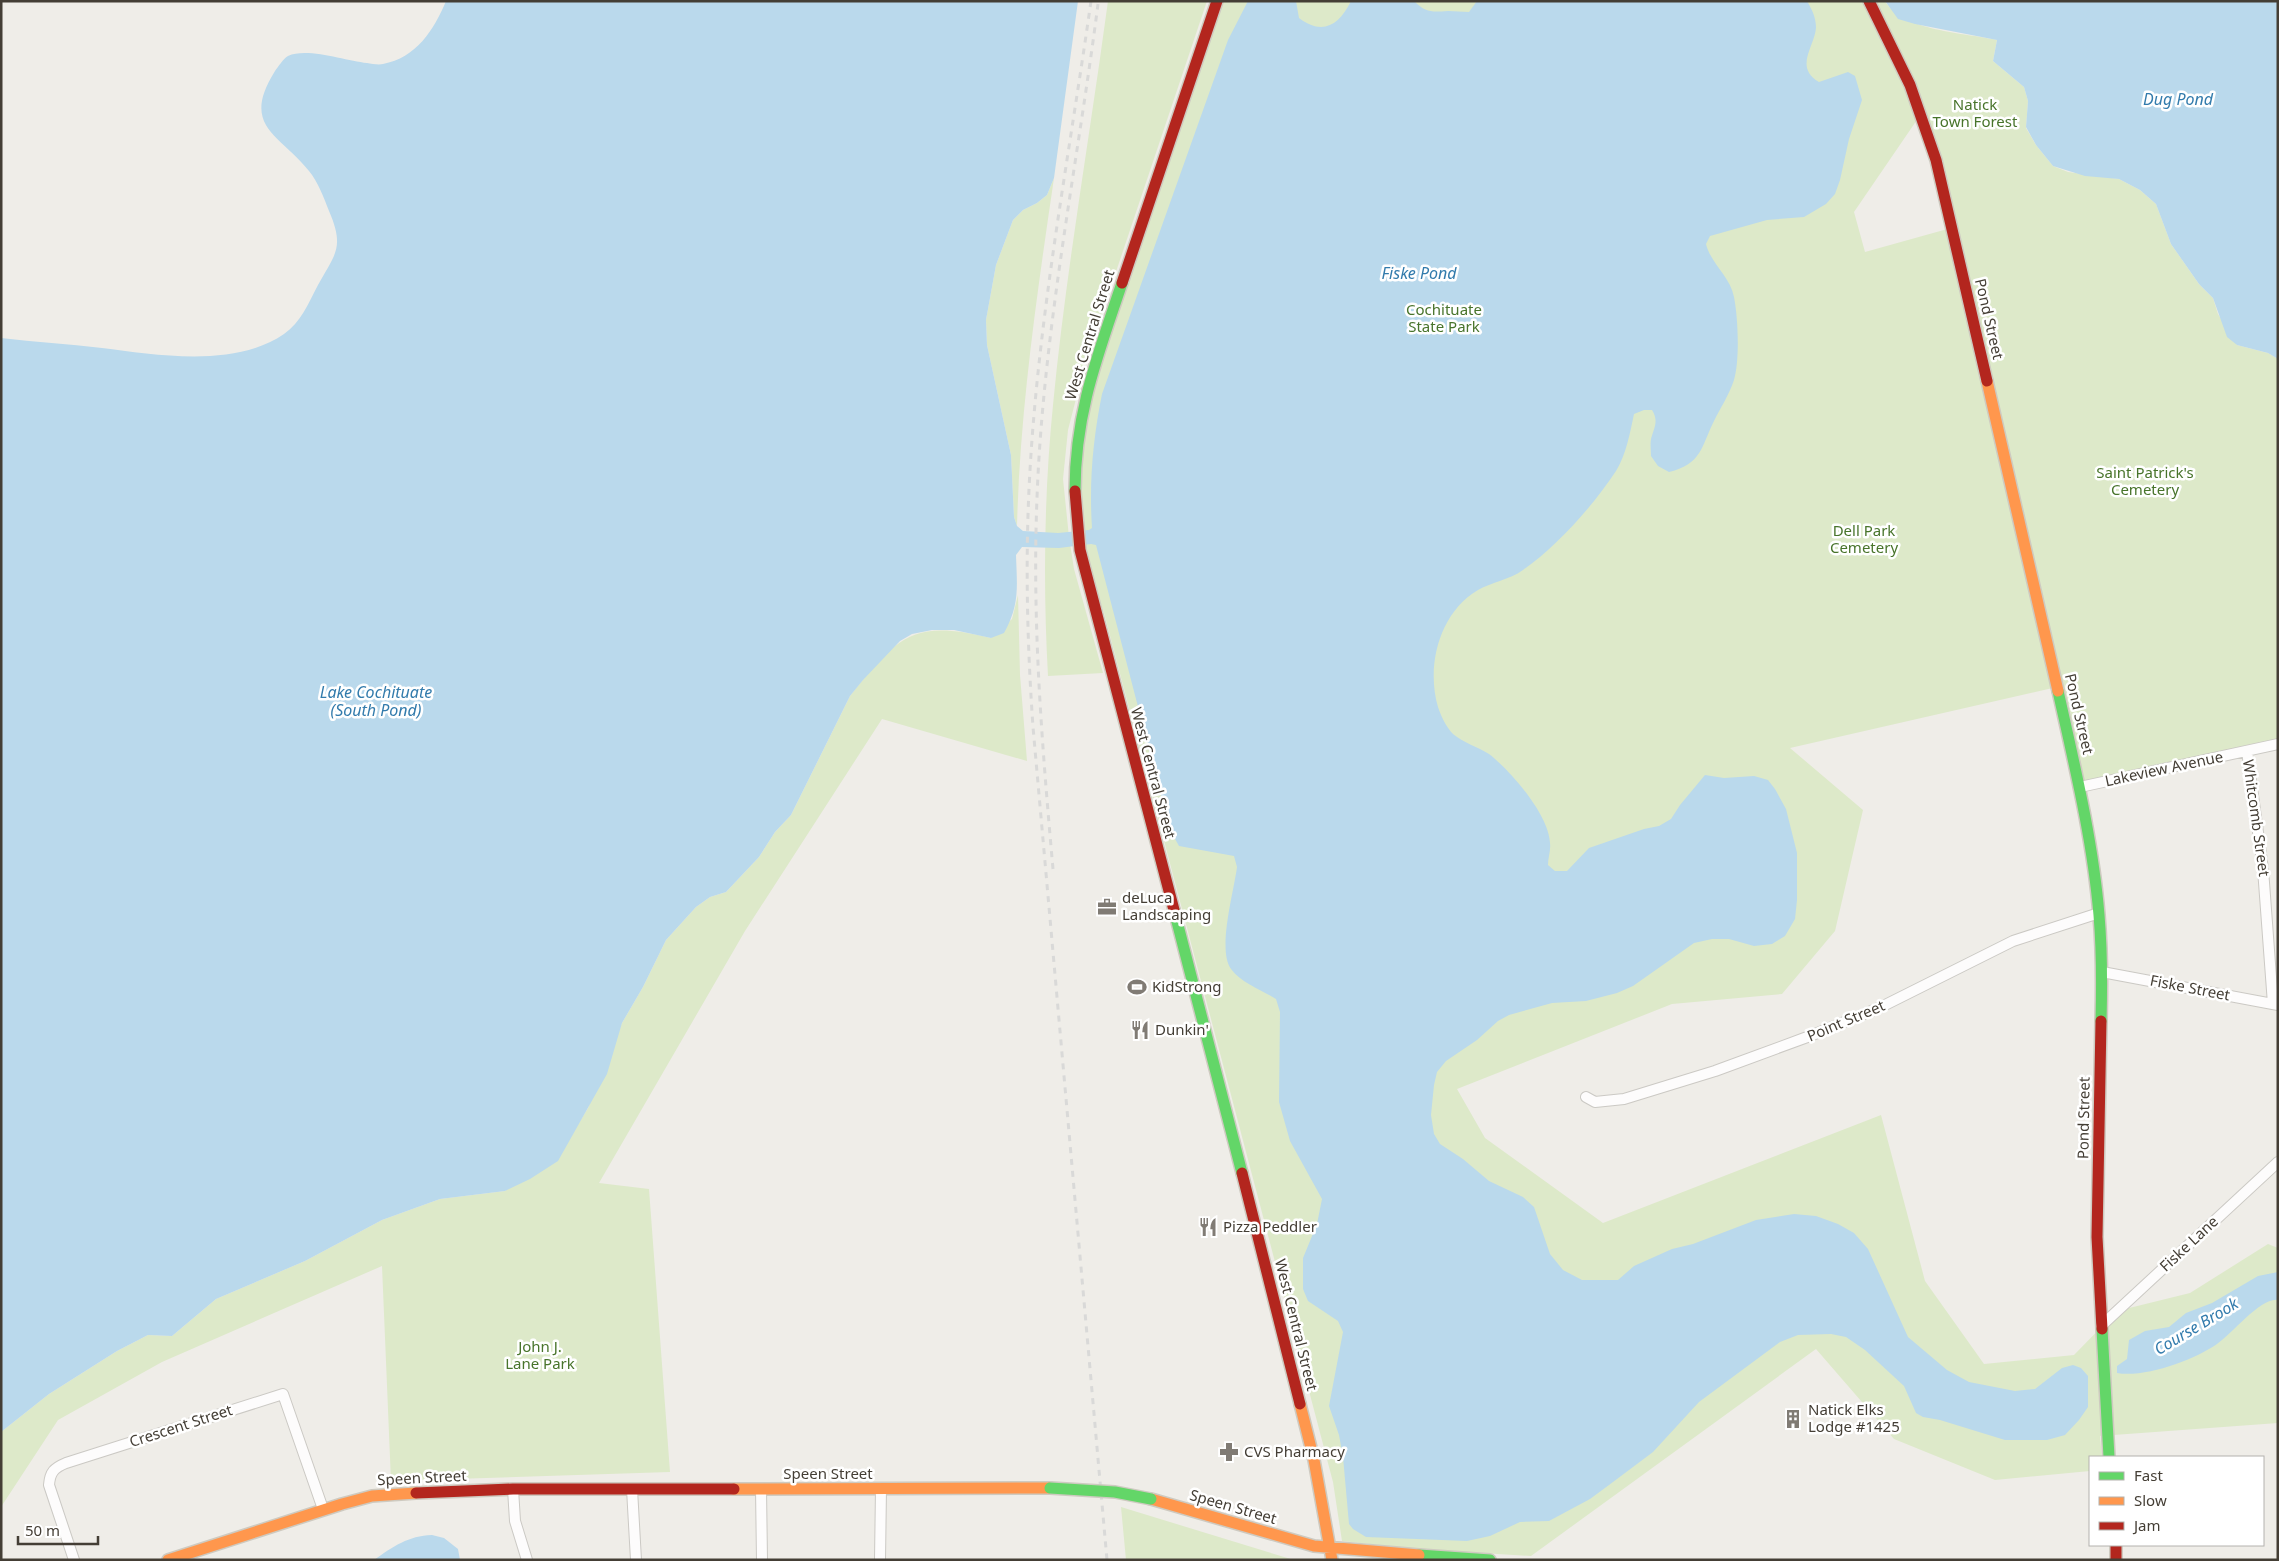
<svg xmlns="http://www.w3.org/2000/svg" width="2279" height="1561" font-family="'Noto Sans',sans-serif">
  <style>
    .green { fill: #dde9c9; fill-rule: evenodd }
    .water { fill: #bad9ec }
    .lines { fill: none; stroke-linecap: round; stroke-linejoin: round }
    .street-casing { stroke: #cbc9c4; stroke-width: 12 }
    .fast-casing { stroke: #cecac0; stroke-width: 14 }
    .slow-casing { stroke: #cecac0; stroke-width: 14 }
    .jam-casing { stroke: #cecac0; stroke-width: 14 }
    .street { stroke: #fdfcfc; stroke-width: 10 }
    .fast { stroke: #63d668; stroke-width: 11 }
    .slow { stroke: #ff974d; stroke-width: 11 }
    .jam { stroke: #b3261e; stroke-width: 11 }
    .rail { stroke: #d9d9d8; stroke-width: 3; stroke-dasharray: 6 6; stroke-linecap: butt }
    .fast-bridge-casing { stroke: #cecac0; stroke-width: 14; stroke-linecap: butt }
    .fast-bridge { stroke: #63d668; stroke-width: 11 }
    .labels { text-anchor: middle; stroke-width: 5; stroke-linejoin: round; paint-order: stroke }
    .park-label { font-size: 15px; fill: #48742b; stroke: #fff }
    .street-label { font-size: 15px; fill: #443e35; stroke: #fff }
    .poi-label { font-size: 15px; fill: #443e35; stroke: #fff; text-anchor: start }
    .water-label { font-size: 16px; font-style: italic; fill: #327bac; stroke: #fff }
  </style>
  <rect width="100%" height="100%" fill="#efede8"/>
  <!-- green -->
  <path class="green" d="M1108,1H1207L1085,364L1068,430L1063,479L1069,537L1074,569L1103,673L1048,676C1043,586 1044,495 1053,405C1066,270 1090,136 1108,1Z
    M1217,1H1885C1902,31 1966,33 1997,40L1993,61L2024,87L2028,101L2026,128L2036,145L2053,166L2068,172L2119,179L2140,190L2156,204L2171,244L2199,284L2213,298L2218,314L2237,345L2268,353L2278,359V744L2080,787L2057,687L1790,748L1863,810L1835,931L1782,994L1672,1004L1457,1089L1485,1138L1603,1223L1881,1115L1925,1281L1984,1364L2074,1355L2117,1311L2190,1293L2268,1244L2278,1248V1423L2100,1436L2102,1457H2090V1471L1995,1480L1894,1439L1816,1349L1531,1556L1416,1549L1342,1541L1333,1482L1104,613L1078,535L1077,434ZM1921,114L1951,228L1865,252L1854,212Z
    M1054,178C1037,294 1020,409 1017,526L1014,517L1011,455L987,345L986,320L996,265L1013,220L1023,210L1037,203L1047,195Z
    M1018,595L1020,675L1027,761L882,719L745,931L599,1183L649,1189L670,1472L391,1481L382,1266L162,1362L58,1420L1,1507V1432L49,1394L117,1351L148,1335L172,1336L216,1299L305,1261L382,1220L440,1199L505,1191L574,1131L588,1108L622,1023L643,987L666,940L696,907L710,897L726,892L759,857L775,832L791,815L850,696C898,636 912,619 991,638L1012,619Z
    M1121,1507L1294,1560H1126Z"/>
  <!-- water -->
  <path class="water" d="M446,1H1078L1054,178L1047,195L1037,203L1023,210L1013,220L996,265L986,320L987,345L1011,455L1014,517L1017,526L1023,531L1058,533L1089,530L1092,528C1089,482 1093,439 1102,394L1228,40L1248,1H1296L1299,18C1323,36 1339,25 1351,1H1414C1426,13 1432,12 1448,11C1455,11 1462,12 1469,12L1477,1H1807C1812,10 1816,17 1816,28C1814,48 1794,67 1819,82L1848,72L1855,76L1862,100L1849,139L1840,180L1835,194L1826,204L1804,217L1767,220L1710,236L1706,244C1711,264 1730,276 1734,297C1738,317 1740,360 1734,380C1729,395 1721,407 1714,421C1701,447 1702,464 1669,472L1658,466L1651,456C1651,451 1650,444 1651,439C1654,428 1659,421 1652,410H1644L1634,414C1630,433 1626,455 1616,471C1593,506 1556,547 1523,570C1509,580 1492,582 1478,590C1439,613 1426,666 1438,707C1441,716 1446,727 1453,734C1462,742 1478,747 1489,754C1510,770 1549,815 1550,843C1551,850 1548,858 1548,865L1555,871H1567L1589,848L1644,829L1659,826L1671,819L1680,805L1705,775L1724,778L1754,776L1768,780L1775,789L1786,809L1797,853V900L1795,919L1785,936L1772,944L1754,946L1729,939H1712L1694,943L1633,986L1617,993L1586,1001L1552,1003L1509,1015L1498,1021L1477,1040L1446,1061L1437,1072L1434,1085L1431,1115L1434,1134L1440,1144L1463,1159L1489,1181L1523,1197L1534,1207L1550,1254L1563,1270L1582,1280H1618L1634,1266L1672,1249L1693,1244L1756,1220L1794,1214L1816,1216L1838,1224L1854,1233L1868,1249L1908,1337L1947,1370L1969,1382L2015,1391L2035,1389L2062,1368L2073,1365L2081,1368L2088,1376V1407L2079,1420L2065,1435L2047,1440H2005L1940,1420L1923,1417L1916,1413L1904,1386L1865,1350L1846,1337L1831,1334L1798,1335L1780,1342L1699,1402L1653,1452L1609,1485L1590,1499L1549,1521L1520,1522L1490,1536L1467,1541L1366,1537L1353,1529L1349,1524L1343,1457L1339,1435L1329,1406L1343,1332L1338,1321L1308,1301L1303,1289V1258L1317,1224L1322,1199L1290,1141L1279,1102L1280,1012L1276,999C1262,990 1241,983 1231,969C1217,950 1234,891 1237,867L1234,856L1179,846L1170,830L1096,545L1091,544L1059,548L1022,547L1016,555C1017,586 1020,605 1004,633L991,638L954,630H932L912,634L900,641L863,680L850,696L791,815L775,832L759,857L726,892L710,897L696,907L666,940L643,987L622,1023L607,1074L558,1161L530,1179L505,1191L440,1199L382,1220L305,1261L216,1299L172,1336L148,1335L117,1351L49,1394L1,1432V338C35,342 68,344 102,348C157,355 235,368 284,334C301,322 308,304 318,285C335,254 345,248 329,211C324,198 318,182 309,171C280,134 240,127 275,71C278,67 283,59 288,56C307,47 346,61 367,63C372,64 379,65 383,64C416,58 434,30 446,1Z
    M1885,1H2278V359L2268,353L2237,345L2227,337L2213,298L2199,284L2171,244L2156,204L2140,190L2119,179L2085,176L2053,166L2036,145L2026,127L2028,101L2024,87L1993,61L1997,40L1915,24L1898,19Z
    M2278,1272V1300C2261,1297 2232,1334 2217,1344C2194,1360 2145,1378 2117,1373V1366L2127,1359L2129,1340L2145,1331L2169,1327L2186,1313L2212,1303L2258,1276Z
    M432,1535L444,1538L458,1549L460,1560H374C394,1546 408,1536 432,1535Z"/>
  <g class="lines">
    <!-- street casing -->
    <g class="street-casing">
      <path id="street" d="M2247,751L2263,869L2273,1004
        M2080,787L2278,744
        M2102,972L2278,1005
        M1586,1097L1595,1102L1624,1099L1715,1071L1810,1036L1881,1007L2013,941L2099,913
        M2101,1326L2278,1162
        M513,1489L515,1521L527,1560
        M632,1489L636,1560
        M761,1489L762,1560
        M74,1560L49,1485C50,1472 54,1468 66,1463L283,1394L323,1509
        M880,1560L881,1489"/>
    </g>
    <!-- fast casing -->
    <g class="fast-casing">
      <path id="fast" d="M1075,491C1075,412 1098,355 1122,283
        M2058,691C2074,763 2093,841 2099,915C2102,950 2102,985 2101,1021
        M1174,910L1242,1173
        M2102,1329L2109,1457
        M1419,1555L1490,1560"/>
    </g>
    <!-- slow casing -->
    <g class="slow-casing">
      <path id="slow" d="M1987,381L2058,691
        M1300,1404L1314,1460L1332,1560
        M734,1489L1050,1488
        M1151,1499L1314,1546L1419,1555
        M168,1560L342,1504L372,1496L416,1493"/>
    </g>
    <!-- jam casing -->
    <g class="jam-casing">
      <path id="jam" d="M1869,1L1910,85L1936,160L1987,381
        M1122,283L1217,1
        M1075,491L1080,550L1174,910
        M2101,1021L2097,1237L2102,1329
        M1242,1173L1300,1404
        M416,1493L513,1489H734
        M2116,1545V1560"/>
    </g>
    <!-- street -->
    <use href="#street" class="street"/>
    <!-- fast -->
    <use href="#fast" class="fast"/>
    <!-- slow -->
    <use href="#slow" class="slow"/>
    <!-- jam -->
    <use href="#jam" class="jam"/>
    <!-- rail -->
    <path class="rail" d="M1091,1C1069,157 1039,313 1030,470C1025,556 1027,641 1033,727L1107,1560
      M1053,869C1042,745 1032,623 1037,498C1043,332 1077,168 1098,4"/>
    <!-- fast-bridge casing -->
    <g class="fast-bridge-casing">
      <path id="fast-bridge" d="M1050,1488L1115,1492L1151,1499"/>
    </g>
    <!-- fast-bridge -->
    <use href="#fast-bridge" class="fast-bridge"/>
  </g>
  <!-- icons -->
  <defs>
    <g id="office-bare" transform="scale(1.5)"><path d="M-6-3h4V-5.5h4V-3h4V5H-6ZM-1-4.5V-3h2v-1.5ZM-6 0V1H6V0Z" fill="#807b74" stroke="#fff" stroke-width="2.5" paint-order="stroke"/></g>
    <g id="stadium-bare" transform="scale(1.5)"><path d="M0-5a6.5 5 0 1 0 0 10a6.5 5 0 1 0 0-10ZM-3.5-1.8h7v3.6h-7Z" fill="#807b74" stroke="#fff" stroke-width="2.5" paint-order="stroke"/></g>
    <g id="restaurant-bare" transform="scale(1.5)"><path d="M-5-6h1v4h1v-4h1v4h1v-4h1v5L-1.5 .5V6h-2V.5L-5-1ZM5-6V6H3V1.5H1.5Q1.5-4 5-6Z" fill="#807b74" stroke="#fff" stroke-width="2.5" paint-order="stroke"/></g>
    <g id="building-bare" transform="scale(1.5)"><path d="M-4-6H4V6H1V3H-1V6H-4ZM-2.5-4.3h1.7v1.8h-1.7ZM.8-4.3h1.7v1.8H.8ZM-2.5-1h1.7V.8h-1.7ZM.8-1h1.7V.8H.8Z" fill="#807b74" stroke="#fff" stroke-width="2.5" paint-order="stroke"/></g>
    <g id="pharmacy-bare" transform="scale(1.5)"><path d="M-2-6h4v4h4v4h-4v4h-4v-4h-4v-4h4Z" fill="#807b74" stroke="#fff" stroke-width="2.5" paint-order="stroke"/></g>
  </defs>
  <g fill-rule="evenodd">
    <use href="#office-bare" x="1107" y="907"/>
    <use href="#stadium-bare" x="1137" y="987"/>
    <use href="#restaurant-bare" x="1140" y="1030"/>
    <use href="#restaurant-bare" x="1208" y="1227"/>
    <use href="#building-bare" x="1793" y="1419"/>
    <use href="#pharmacy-bare" x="1229" y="1452"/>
  </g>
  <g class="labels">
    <!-- park labels -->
    <g class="park-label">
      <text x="1975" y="110">Natick<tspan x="1975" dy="17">Town Forest</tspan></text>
      <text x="1444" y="315">Cochituate<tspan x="1444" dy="17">State Park</tspan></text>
      <text x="2145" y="478">Saint Patrick's<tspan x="2145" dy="17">Cemetery</tspan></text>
      <text x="1864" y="536">Dell Park<tspan x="1864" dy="17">Cemetery</tspan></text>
      <text x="540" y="1352">John J.<tspan x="540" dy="17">Lane Park</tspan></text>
    </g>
    <!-- street labels -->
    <g class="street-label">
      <text transform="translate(1989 319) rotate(77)" y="5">Pond Street</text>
      <text transform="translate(1090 335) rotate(-73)" y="5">West Central Street</text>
      <text transform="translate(2079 714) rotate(77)" y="5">Pond Street</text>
      <text transform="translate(2164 769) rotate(-12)" y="5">Lakeview Avenue</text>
      <text transform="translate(1153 773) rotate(75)" y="5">West Central Street</text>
      <text transform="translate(2256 818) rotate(82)" y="5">Whitcomb Street</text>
      <text transform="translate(2190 988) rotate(11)" y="5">Fiske Street</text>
      <text transform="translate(1846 1021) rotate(-23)" y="5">Point Street</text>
      <text transform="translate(2084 1118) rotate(-89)" y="5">Pond Street</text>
      <text transform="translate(2189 1244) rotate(-43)" y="5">Fiske Lane</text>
      <text transform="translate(1296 1325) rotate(76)" y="5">West Central Street</text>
      <text transform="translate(181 1426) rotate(-18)" y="5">Crescent Street</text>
      <text x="828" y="1479">Speen Street</text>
      <text transform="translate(422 1478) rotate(-3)" y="5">Speen Street</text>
      <text transform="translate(1233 1507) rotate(16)" y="5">Speen Street</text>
    </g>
    <!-- poi labels -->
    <g class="poi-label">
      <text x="1122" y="903">deLuca<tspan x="1122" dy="17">Landscaping</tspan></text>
      <text x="1152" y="992">KidStrong</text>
      <text x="1155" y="1035">Dunkin'</text>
      <text x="1223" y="1232">Pizza Peddler</text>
      <text x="1808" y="1415">Natick Elks<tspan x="1808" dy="17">Lodge #1425</tspan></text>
      <text x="1244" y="1457">CVS Pharmacy</text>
    </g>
    <!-- water labels -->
    <g class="water-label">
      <text x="2178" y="105">Dug Pond</text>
      <text x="1419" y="279">Fiske Pond</text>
      <text x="376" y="698">Lake Cochituate<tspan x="376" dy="18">(South Pond)</tspan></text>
      <text transform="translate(2196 1326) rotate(-31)" y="6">Course Brook</text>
    </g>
  </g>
  <!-- border -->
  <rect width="2279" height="1561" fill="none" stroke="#443e35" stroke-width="5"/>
  <!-- legend -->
  <rect x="2089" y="1456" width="175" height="90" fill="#ffffff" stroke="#b4b2ae"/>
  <rect x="2099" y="1472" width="25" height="8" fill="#63d668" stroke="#b4b2ae"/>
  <text x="2134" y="1481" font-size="15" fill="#443e35">Fast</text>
  <rect x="2099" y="1497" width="25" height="8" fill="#ff974d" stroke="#b4b2ae"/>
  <text x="2134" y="1506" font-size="15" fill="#443e35">Slow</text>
  <rect x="2099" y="1522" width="25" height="8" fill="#b3261e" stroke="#b4b2ae"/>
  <text x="2134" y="1531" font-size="15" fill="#443e35">Jam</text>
  <!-- scale -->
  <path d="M18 1536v8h80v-8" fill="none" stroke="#443e35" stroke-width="2.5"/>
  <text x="25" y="1536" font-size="15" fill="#443e35" stroke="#ffffff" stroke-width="4" paint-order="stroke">50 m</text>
</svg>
